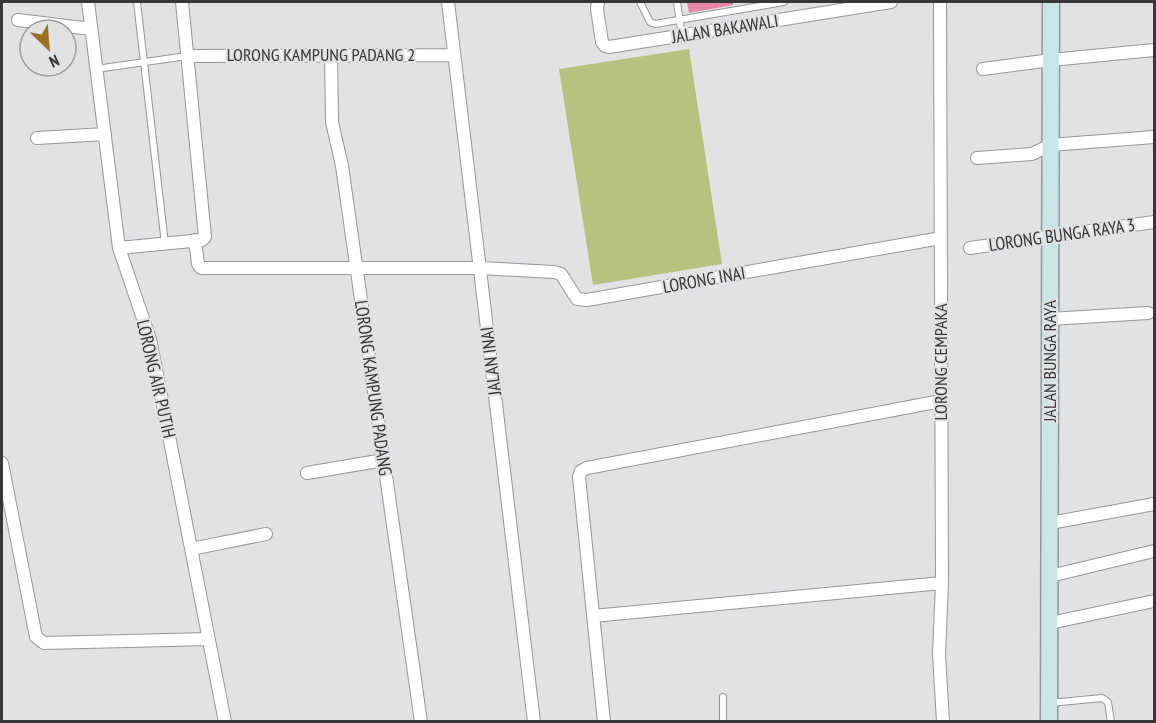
<svg xmlns="http://www.w3.org/2000/svg" width="1156" height="723" font-family="'PT Sans Narrow',sans-serif">
  <style>
    .green { fill: #b8c27e }
    .building { fill: #e886aa }
    .lines { fill: none; stroke-linecap: round; stroke-linejoin: round }
    .lane-casing { stroke: #949698; stroke-width: 8 }
    .street-casing { stroke: #949698; stroke-width: 14 }
    .secondary-casing { stroke: #949698; stroke-width: 19 }
    .lane { stroke: #fff; stroke-width: 6 }
    .street { stroke: #fff; stroke-width: 12 }
    .secondary { stroke: #c8e6e7; stroke-width: 16 }
    .labels { text-anchor: middle; stroke-width: 4.5; stroke-linejoin: round; paint-order: stroke }
    .street-label { font-size: 18px; fill: #363637; stroke: #e0e2e4 }
  </style>
  <rect width="100%" height="100%" fill="#e0e2e4"/>
  <!-- green -->
  <path class="green" d="M689,49L722,264L593,285L559,69Z"/>
  <!-- building -->
  <path class="building" d="M687,2H733V5L689,13Z"/>
  <g class="lines">
    <!-- lane casing -->
    <g class="lane-casing">
      <path id="lane" d="M137,2L165,244
        M640,2L650,22L655,24L784,2
        M677,2L682,36
        M96,69L187,56
        M1050,703L1102,698L1108,702L1111,722
        M723,722V697"/>
    </g>
    <!-- street casing -->
    <g class="street-casing">
      <path id="street" d="M88,2L119,248L150,339L225,722
        M448,2L534,722
        M598,2L597,9L602,42L605,46L609,47L891,2
        M940,2L942,583L939,654L943,722
        M18,20L91,29
        M331,55L332,122L342,166L421,722
        M187,56L454,55
        M983,69L1051,60L1154,50
        M37,138L105,134
        M977,158L1032,154L1050,145L1154,137
        M195,240L198,264L201,268H480L554,272L561,274L577,299L587,300L941,238
        M119,248L202,240L205,237L182,2
        M970,248L1154,222
        M1050,319L1148,313
        M2,463L36,637L44,643L209,639
        M307,473L384,460
        M1050,523L1154,504
        M191,549L266,534
        M1050,576L1154,551
        M593,616L942,583
        M1050,623L1154,601
        M604,722L579,477L581,471L587,468L941,401"/>
    </g>
    <!-- secondary casing -->
    <g class="secondary-casing">
      <path id="secondary" d="M1049,722L1051,2"/>
    </g>
    <!-- lane -->
    <use href="#lane" class="lane"/>
    <!-- street -->
    <use href="#street" class="street"/>
    <!-- secondary -->
    <use href="#secondary" class="secondary"/>
  </g>
  <g class="labels">
    <!-- street labels -->
    <g class="street-label">
      <text transform="translate(725 29) rotate(-9)" y="6">JALAN BAKAWALI</text>
      <text x="321" y="61">LORONG KAMPUNG PADANG 2</text>
      <text transform="translate(1062 235) rotate(-8)" y="6">LORONG BUNGA RAYA 3</text>
      <text transform="translate(704 280) rotate(-10)" y="6">LORONG INAI</text>
      <text transform="translate(491 361) rotate(-97)" y="6">JALAN INAI</text>
      <text transform="translate(1050 361) rotate(-90)" y="6">JALAN BUNGA RAYA</text>
      <text transform="translate(941 362) rotate(-90)" y="6">LORONG CEMPAKA</text>
      <text transform="translate(156 379) rotate(77)" y="6">LORONG AIR PUTIH</text>
      <text transform="translate(373 388) rotate(82)" y="6">LORONG KAMPUNG PADANG</text>
    </g>
  </g>
  <!-- border -->
  <rect width="1156" height="723" fill="none" stroke="#363637" stroke-width="6"/>
  <!-- north arrow -->
  <g transform="translate(48 48) rotate(155)"><circle r="28" fill="#e0e2e4" stroke="#9c9d9f" stroke-width="1.5"/>
  <path d="M0-4.5L10 22L0 15L-10 22Z" fill="#9e7022"/>
  <text y="-9" font-size="16" font-weight="bold" text-anchor="middle" fill="#363637">N</text>
  </g>
</svg>
